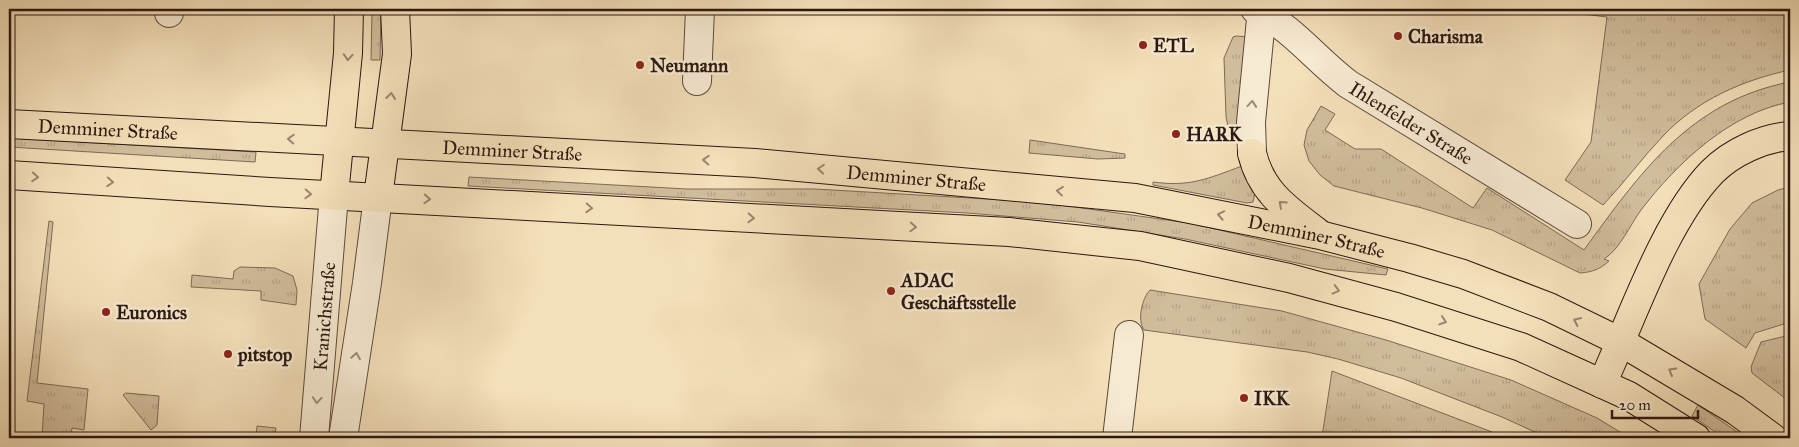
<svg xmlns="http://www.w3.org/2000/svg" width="1799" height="447" font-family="'IM FELL Great Primer',serif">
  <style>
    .grass { fill: url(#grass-tufts); stroke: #7e6a56 }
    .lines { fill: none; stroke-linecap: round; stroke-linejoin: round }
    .minor-casing { stroke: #5d4a3a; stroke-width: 30 }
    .major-casing { stroke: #2b180f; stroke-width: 30 }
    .minor { stroke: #f7ead2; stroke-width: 28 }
    .major { stroke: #f3dfb9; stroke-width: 28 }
    .oneway { stroke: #99856c }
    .oneway2 { stroke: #9b8c7a }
    .poi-dot { fill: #8f2418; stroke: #f7ead2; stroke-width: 2 }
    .labels { text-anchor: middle; stroke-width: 5; stroke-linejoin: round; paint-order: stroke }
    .poi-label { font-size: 19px; font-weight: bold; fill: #2b180f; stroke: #f7ead2; text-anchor: start }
    .street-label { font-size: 19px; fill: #2b180f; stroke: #f7ead2 }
  </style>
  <defs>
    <pattern id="grass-tufts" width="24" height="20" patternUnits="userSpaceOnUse" patternTransform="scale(1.25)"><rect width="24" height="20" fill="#d1bd9c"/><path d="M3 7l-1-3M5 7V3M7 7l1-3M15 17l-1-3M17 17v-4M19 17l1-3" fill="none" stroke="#b4a285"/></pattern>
  </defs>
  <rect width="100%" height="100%" fill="#f3dfb9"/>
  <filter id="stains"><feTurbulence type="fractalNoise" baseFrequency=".004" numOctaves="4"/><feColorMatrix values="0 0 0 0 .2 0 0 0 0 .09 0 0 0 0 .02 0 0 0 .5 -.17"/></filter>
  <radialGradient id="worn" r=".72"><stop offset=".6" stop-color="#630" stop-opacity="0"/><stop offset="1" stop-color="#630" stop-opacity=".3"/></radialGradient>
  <!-- grass -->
  <path class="grass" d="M372,9H381L380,60H371Z
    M1543,9H1790V70C1743,80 1697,100 1663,136C1642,158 1624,183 1603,205L1565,180L1591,142L1607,17Z
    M1236,36L1251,37L1238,141L1235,142L1228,126L1226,117L1224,58L1233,37Z
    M1790,82V102C1730,113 1677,163 1641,210C1630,225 1620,249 1604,259L1609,261C1600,269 1593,272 1580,273L1492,230L1422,208L1334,186L1320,175L1309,161L1304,145L1307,130L1321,106L1335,114L1325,130L1355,149H1381L1473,208L1487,188L1584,250C1640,173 1690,101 1790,82Z
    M9,138L256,152L255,162L9,147Z
    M1030,140L1125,154V158L1098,159L1029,153Z
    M1242,166L1255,193L1253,202L1247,203L1153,185V182C1190,187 1207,179 1242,166Z
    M469,177L687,189H815L1039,202L1189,223L1388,269L1386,275L1325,269L1185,239L1078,222L967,213L468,186Z
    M1790,187V322L1755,333L1746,348L1705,319L1699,284L1730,229L1752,203L1778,190Z
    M49,221L53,222L37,383L88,389L84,430L72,428L71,438H42L44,404L27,401Z
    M240,267L275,268L293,276L297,290L296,305L261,300V291L191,287L192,275L233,279L234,271Z
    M1150,290L1282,311L1386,340L1511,380L1597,418L1630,438H1548L1502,417L1401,378L1338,359L1307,352L1144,330C1137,320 1142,298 1150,290Z
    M1790,335V402L1752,373L1751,367L1761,342Z
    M1332,371L1492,432L1491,438H1314L1315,436L1322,437Z
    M126,393L159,396L157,425L151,430L123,395Z
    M1698,405L1746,438H1724L1692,416Z
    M257,426L276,428L274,438H256Z"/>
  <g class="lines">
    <!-- minor casing -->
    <g class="minor-casing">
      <g id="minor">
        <path d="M168,9L169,13"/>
        <path id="s1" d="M1255,9C1294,29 1315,59 1348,84L1577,224"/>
        <path d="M697,81L700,9"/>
        <path d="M1252,153L1251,122L1262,9"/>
        <path id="s2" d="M314,438L334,195"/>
        <path d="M343,438L367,283L378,197"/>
        <path d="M1117,438L1129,335"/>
      </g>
    </g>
    <!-- major casing -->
    <g class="major-casing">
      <g id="major">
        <path id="s3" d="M9,124L755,163L1135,198L1320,235L1409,258L1463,274L1549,307L1621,342L1735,410L1773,438"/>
        <path d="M1252,153C1261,192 1287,209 1317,232"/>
        <path d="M9,175L270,192L1009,232L1140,246L1289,278L1396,307L1521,347L1629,396L1696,438"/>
        <path d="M334,195L348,53L349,9"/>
        <path d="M378,197L397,54L395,9"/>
        <path d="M1602,384C1632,319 1664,222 1712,172C1732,152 1763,138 1790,136"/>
      </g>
    </g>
    <!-- minor -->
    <use href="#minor" class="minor"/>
    <!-- major -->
    <use href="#major" class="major"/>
  </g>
  <!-- one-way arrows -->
  <defs><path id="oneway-chevron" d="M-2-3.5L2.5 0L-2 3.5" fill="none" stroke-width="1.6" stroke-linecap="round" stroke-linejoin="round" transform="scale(1.25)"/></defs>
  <g class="oneway">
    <use href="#oneway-chevron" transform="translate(348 57) rotate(94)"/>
    <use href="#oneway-chevron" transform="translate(391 96) rotate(-83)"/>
    <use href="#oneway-chevron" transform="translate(291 139) rotate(-177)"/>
    <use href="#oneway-chevron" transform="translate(706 160) rotate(-177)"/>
    <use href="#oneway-chevron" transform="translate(821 169) rotate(-175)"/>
    <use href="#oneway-chevron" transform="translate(35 177) rotate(4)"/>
    <use href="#oneway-chevron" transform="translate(110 182) rotate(4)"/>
    <use href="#oneway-chevron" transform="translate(1060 191) rotate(-174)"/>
    <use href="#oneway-chevron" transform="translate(308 194) rotate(3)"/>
    <use href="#oneway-chevron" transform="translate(427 199) rotate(3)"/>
    <use href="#oneway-chevron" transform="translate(1282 204) rotate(-138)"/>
    <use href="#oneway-chevron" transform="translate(589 208) rotate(3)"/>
    <use href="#oneway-chevron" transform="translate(1221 215) rotate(-169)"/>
    <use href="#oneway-chevron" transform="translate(751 218) rotate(3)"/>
    <use href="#oneway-chevron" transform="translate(913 227) rotate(3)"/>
    <use href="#oneway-chevron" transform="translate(1336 290) rotate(15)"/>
    <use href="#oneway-chevron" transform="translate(1443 321) rotate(18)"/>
    <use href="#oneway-chevron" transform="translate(1577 321) rotate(-155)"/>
    <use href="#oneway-chevron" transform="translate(1672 371) rotate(-150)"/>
  </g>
  <g class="oneway2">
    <use href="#oneway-chevron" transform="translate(1252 104) rotate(-85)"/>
    <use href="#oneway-chevron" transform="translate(356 356) rotate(-81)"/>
    <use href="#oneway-chevron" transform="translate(317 400) rotate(94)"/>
  </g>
  <!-- markers -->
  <g class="poi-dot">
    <circle cx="1398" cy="36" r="5"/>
    <circle cx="1143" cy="45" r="5"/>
    <circle cx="640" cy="65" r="5"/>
    <circle cx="1176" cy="134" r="5"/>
    <circle cx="891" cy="291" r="5"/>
    <circle cx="106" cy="312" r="5"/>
    <circle cx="228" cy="354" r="5"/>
    <circle cx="1244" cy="398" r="5"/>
  </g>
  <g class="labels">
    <!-- poi labels -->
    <g class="poi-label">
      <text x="1408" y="43">Charisma</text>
      <text x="1153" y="52">ETL</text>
      <text x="650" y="72">Neumann</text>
      <text x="1186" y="141">HARK</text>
      <text x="901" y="287">ADAC<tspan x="901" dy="22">Geschäftsstelle</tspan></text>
      <text x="116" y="319">Euronics</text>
      <text x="238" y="361">pitstop</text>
      <text x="1254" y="405">IKK</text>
    </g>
    <!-- street labels -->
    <g class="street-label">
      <text dy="7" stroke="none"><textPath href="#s1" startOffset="194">Ihlenfelder Straße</textPath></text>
      <text dy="7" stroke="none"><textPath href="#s3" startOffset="99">Demminer Straße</textPath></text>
      <text dy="7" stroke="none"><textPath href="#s3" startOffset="504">Demminer Straße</textPath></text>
      <text dy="7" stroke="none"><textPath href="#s3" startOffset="909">Demminer Straße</textPath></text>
      <text dy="7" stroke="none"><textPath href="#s3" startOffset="1314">Demminer Straße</textPath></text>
      <text dy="7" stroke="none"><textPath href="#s2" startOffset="122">Kranichstraße</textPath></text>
    </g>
  </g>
  <!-- margin -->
  <rect width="1799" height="447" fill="none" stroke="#f3dfb9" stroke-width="30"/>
  <rect x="10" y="10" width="1779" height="427" fill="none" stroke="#2b180f" stroke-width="2.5"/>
  <rect x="15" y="15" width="1769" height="417" fill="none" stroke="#2b180f"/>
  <!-- scale -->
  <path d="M1612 410v8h86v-8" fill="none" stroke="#2b180f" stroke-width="2.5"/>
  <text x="1619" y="410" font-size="15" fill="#2b180f" stroke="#f7ead2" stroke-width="4" paint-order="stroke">20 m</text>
  <rect width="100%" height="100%" filter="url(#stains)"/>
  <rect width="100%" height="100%" fill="url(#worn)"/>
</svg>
